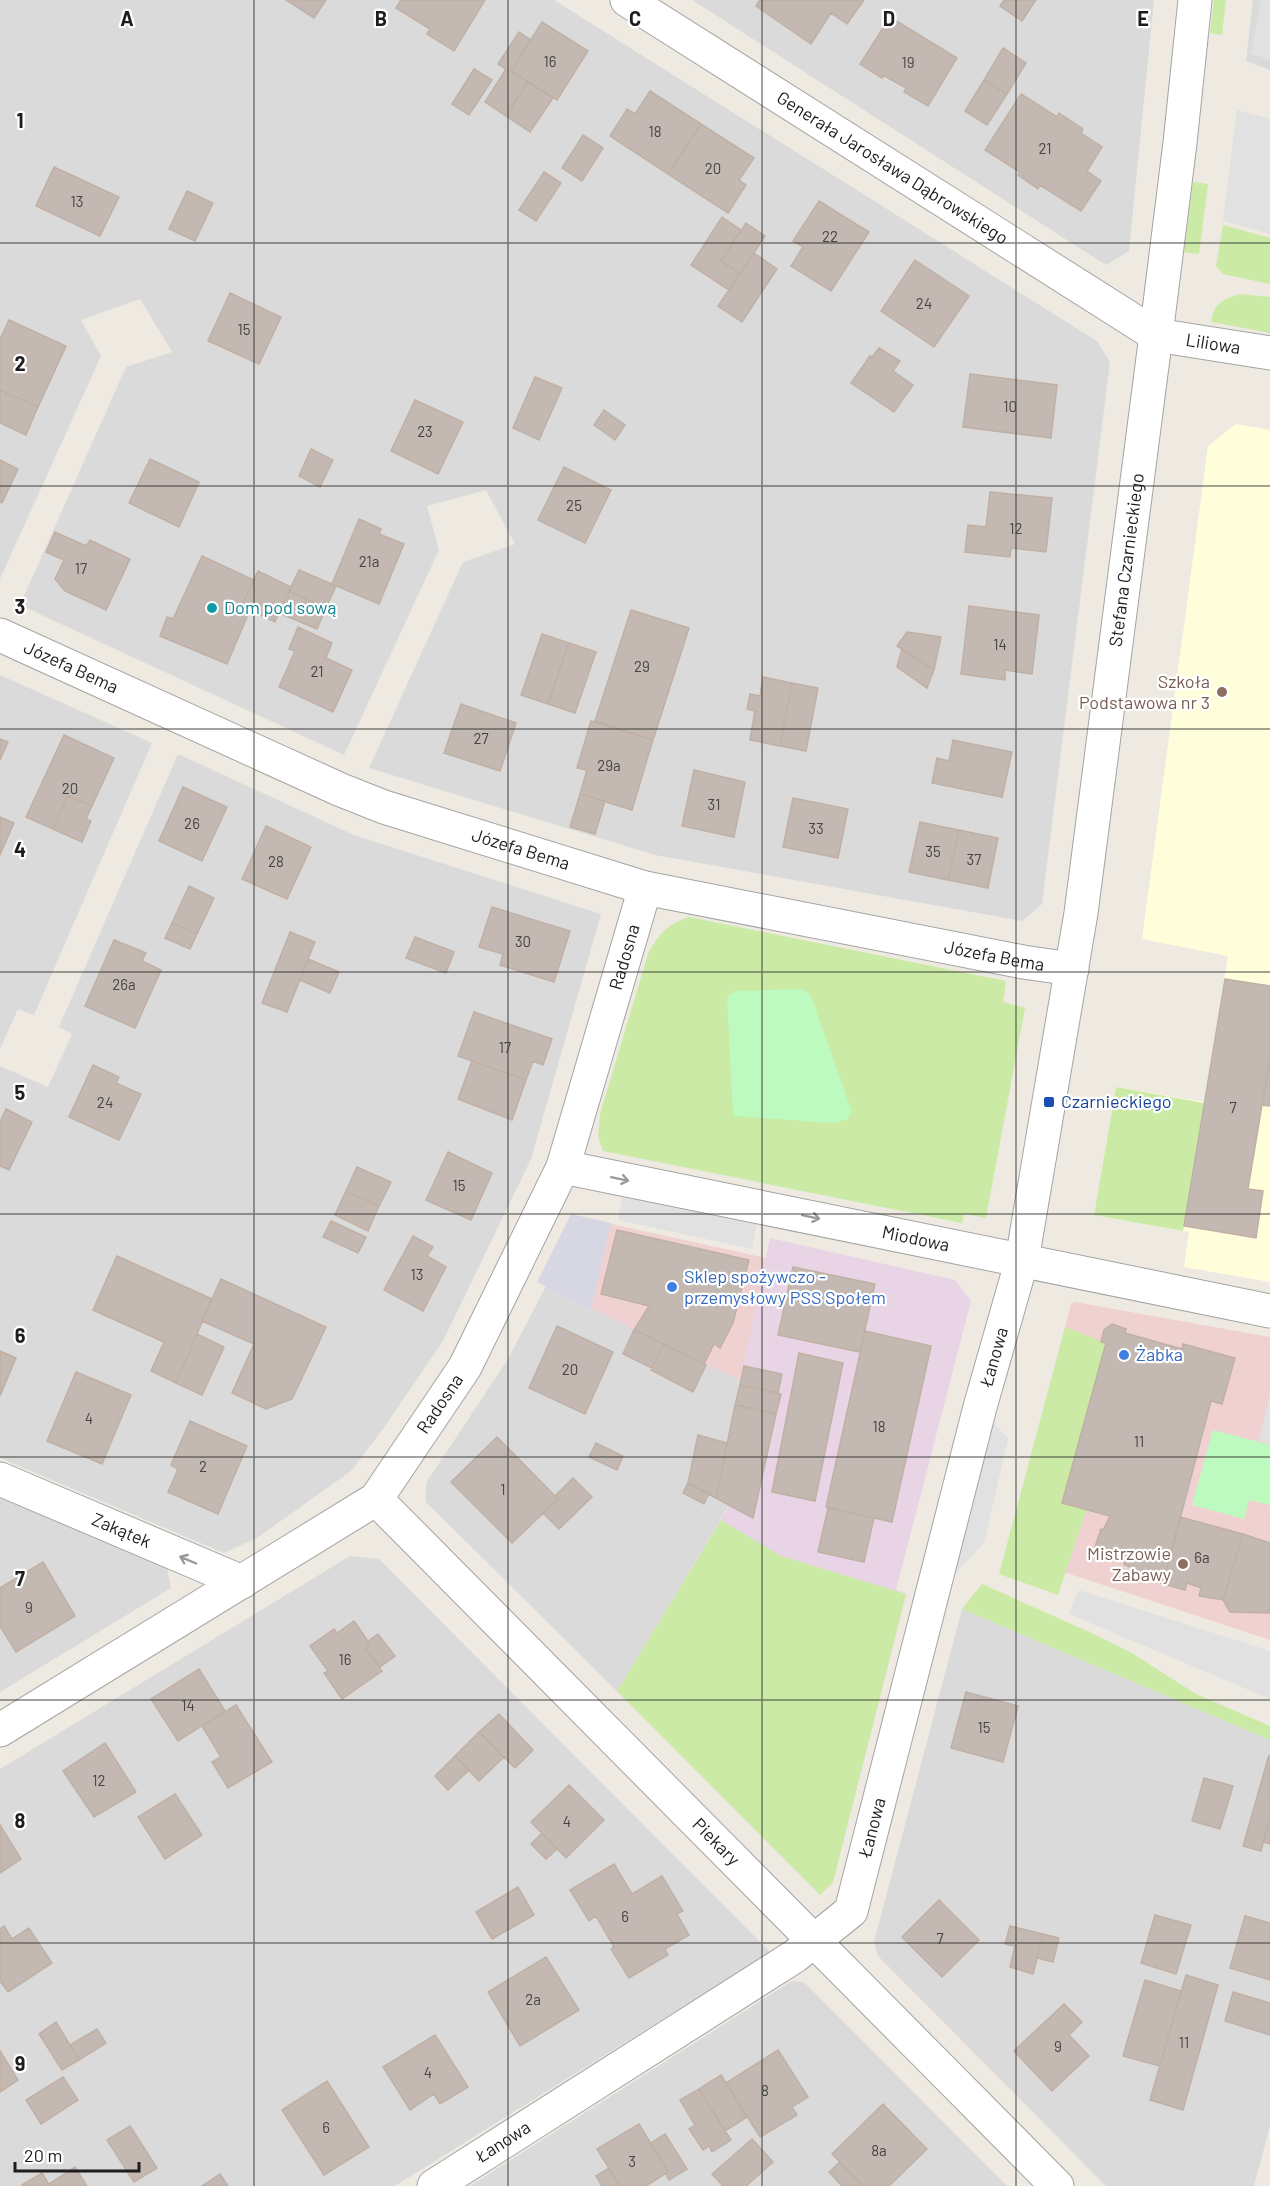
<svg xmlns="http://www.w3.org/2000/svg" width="1270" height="2186" font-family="Barlow,sans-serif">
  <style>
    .residential { fill: #dbdada }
    .commercial { fill: #f0d1d1 }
    .industrial { fill: #e8d4e5 }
    .education { fill: #fffedb }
    .grass { fill: #caeaa6 }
    .park { fill: #bdfac0 }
    .parking { fill: #e1e1e1 }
    .plaza { fill: #d7d7e4 }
    .building { fill: #c3b9b2; stroke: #c0b0a4; stroke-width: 1.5 }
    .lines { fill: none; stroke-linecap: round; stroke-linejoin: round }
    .minor-casing { stroke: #a4a4a4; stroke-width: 35 }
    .minor { stroke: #fff; stroke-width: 33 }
    .oneway { stroke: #999 }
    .grid { fill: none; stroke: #1d1d1d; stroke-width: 1.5; stroke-opacity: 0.55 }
    .culture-dot { fill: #0f9aa8; stroke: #fff; stroke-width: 2 }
    .education-dot { fill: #8d6e63; stroke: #fff; stroke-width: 2 }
    .transit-dot { fill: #1a4fb4; stroke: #fff; stroke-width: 2 }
    .shop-dot { fill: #3f7fe0; stroke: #fff; stroke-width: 2 }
    .labels { text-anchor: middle; stroke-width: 4.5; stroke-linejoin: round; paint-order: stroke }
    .number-label { font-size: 15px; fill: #464442 }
    .street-label { font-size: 18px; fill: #1d1d1d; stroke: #fff }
    .culture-label { font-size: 18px; fill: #0d838f; stroke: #fff; text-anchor: start }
    .education-label { font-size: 18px; fill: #785e54; stroke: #fff; text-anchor: end }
    .transit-label { font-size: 18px; fill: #164399; stroke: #fff; text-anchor: start }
    .shop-label { font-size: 18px; fill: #366cbe; stroke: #fff; text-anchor: start }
    .grid-label { font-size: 20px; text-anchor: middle; font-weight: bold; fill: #1d1d1d; stroke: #fff; stroke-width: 4.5; stroke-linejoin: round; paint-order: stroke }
  </style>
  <rect width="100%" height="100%" fill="#eeeae2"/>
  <!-- residential -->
  <path class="residential" d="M0,0H554L1097,341L1110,362L1042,904L1022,921L655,855L369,768L463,562L515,544L486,490L427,506L439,550L344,755L20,605L126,367L172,352L140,299L81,320L101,356L0,579Z
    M692,0H1154L1129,251L1106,265Z
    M1253,0H1270V70L1246,61Z
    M0,675L152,743L34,1015L18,1009L0,1049Z
    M178,754L354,835L601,914L531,1159L443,1341L383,1429L351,1471L257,1538L224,1553L0,1458V1066L48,1087L72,1034L59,1027Z
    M546,1286L741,1381L716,1497L729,1505L617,1691L426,1502V1483L508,1359Z
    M0,1498L167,1568L171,1588L0,1692Z
    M350,1556L379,1559L770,1952L395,2186H0V1769Z
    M962,1609L1270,1740V2126L1254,2186H1106L878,1956L874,1942Z
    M792,1981L804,1982L1007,2186H470Z"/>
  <!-- commercial -->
  <path class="commercial" d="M580,1217L766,1258L741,1381L546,1286Z
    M1075,1302L1270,1337V1640L1015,1556L1008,1547L1071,1304Z"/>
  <!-- industrial -->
  <path class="industrial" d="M770,1238L955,1280L971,1301L896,1590L906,1594L833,1882L820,1895L617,1691L729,1506L716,1498Z"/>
  <!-- education -->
  <path class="education" d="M1236,424L1270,430V1282L1184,1267L1189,1232L1094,1215L1116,1087L1204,1102L1228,956L1142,939L1208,446Z"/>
  <!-- grass -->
  <path class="grass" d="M1214,0H1226L1222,35L1210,33Z
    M1193,182L1208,184L1199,254L1184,252Z
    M1223,225L1270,238V284L1223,274L1216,266Z
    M1240,294L1270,297V333L1211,322C1214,303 1223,299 1240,294Z
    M689,917L1006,981L1003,1002L1025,1008L986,1218L964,1214L962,1223L603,1151L598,1136L600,1114L648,954C659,934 666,925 689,917Z
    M1116,1087L1204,1103L1183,1231L1094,1215Z
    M1065,1327L1106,1343L1087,1509L1058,1595L999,1574Z
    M721,1520L781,1556L906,1594L833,1882L820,1895L617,1691Z
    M982,1584L1085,1630L1130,1652L1196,1694L1270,1726V1740L962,1609Z"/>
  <!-- park -->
  <path class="park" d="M802,989L811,996L852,1112L846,1120L832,1123L733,1116L727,997L736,991Z
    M1213,1430L1270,1445V1505L1249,1500L1244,1519L1192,1505Z"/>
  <!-- parking -->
  <path class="parking" d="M1261,0H1270V60L1251,54Z
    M1237,110L1270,119V234L1223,221Z
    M625,1180L760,1207L752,1249L618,1220Z
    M1270,1393V1444L1259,1441Z
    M980,1407L1008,1439L984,1543L931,1599Z
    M1079,1590L1270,1651V1699L1069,1614Z"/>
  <!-- plaza -->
  <path class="plaza" d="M571,1214L611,1223L591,1309L537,1282Z"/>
  <!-- building -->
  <path class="building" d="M286,0H326L314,18Z
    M401,0H485L454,51L427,34L430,29L396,8Z
    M760,0H864L847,24L831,13L811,44L756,6Z
    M1004,0H1036L1022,21L1000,6Z
    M890,17L957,58L928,106L904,92L906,88L883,75L882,78L860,64Z
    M542,22L588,51L557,100L511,71Z
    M519,32L531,40L511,71L528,82L506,116L485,102L506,69L498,64Z
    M1003,48L1026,63L1007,94L984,80Z
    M474,69L492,80L469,115L452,104Z
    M984,80L1007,94L987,125L965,111Z
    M528,82L553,98L530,132L506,116Z
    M650,91L701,124L668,174L610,136L627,109L635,114Z
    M1021,94L1057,117L1059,113L1083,129L1081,133L1102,147L1087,171L1101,181L1081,211L1040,185L1038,189L1018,175L1020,172L985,150Z
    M701,124L754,158L739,180L746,185L728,213L668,174Z
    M583,135L603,148L582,181L562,168Z
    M54,167L119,197L100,236L36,206Z
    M544,172L561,183L536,221L519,210Z
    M187,191L213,203L195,241L169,229Z
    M819,201L869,232L831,291L791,266L803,247L793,241Z
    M722,217L741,230L721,261L740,274L729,290L691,265Z
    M746,223L765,236L740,274L721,261Z
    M754,253L777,269L742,322L718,306Z
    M915,260L969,296L934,347L881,311Z
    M230,293L281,317L259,364L208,341Z
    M9,320L66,346L38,407L0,390V339Z
    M879,348L900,361L893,371L913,385L894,412L851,383L870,356L872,357Z
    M970,374L1057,385L1051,438L963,427Z
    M535,377L562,388L539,440L513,428Z
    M0,390L38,407L26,435L0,423Z
    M415,400L463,422L438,474L391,451Z
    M604,410L625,425L615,440L594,425Z
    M311,449L333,460L320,487L299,476Z
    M150,459L199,482L179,527L129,503Z
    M0,460L18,469L2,503L0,502Z
    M564,467L611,490L585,543L538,520Z
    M990,492L1052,498L1046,552L1011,548L1010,557L965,552L968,525L986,527Z
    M359,519L381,529L379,534L404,544L379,604L332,584Z
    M55,532L86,546L90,540L130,559L106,610L65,591L55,579L64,560L46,552Z
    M202,556L254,580L242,606L250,610L227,664L160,636L167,617L173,619Z
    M299,570L336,586L326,608L289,591Z
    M258,571L291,587L275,622L242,606Z
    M289,591L326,608L317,629L279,613Z
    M969,606L1039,615L1032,674L1005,670V680L961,674Z
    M631,610L689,628L653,740L595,721Z
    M298,627L332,643L326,658L352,670L333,712L279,687L295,651L289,649Z
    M907,632L941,637L934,670L897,646Z
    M542,634L569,643L548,704L521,695Z
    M569,643L596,652L575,713L548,704Z
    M902,649L934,670L927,688L897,667Z
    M763,677L792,683L780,746L750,740L755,711L747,709L750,694L760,696Z
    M792,683L818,688L806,751L780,746Z
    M461,704L516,723L500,771L444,753Z
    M591,721L653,740L632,810L580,794L587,770L577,768Z
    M64,735L114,758L92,806L68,796L53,829L26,817Z
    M0,739L8,742L0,760Z
    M953,740L1012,752L1002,797L932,783L937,758L949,761Z
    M694,770L745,782L734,837L682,826Z
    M183,787L227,807L202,861L159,841Z
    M580,794L605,801L595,834L570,827Z
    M68,796L92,806L86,819L91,821L82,842L53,829Z
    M793,798L848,809L838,858L783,847Z
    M0,817L14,823L0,855Z
    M920,822L959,830L948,880L909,872Z
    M266,826L311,847L287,899L242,879Z
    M959,830L998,838L988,888L948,880Z
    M189,886L214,898L197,934L172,923Z
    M492,907L570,931L554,982L500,965L503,954L479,947Z
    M172,923L197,934L190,949L165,938Z
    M290,932L315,942L287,1012L262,1003Z
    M415,937L454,952L446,973L406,958Z
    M114,940L146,953L142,961L161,970L135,1028L85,1006Z
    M308,959L339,972L330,993L300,980Z
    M1225,979L1270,986V1057L1248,1189L1263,1191L1256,1238L1184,1226Z
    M474,1012L552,1039L543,1065L533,1061L526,1080L458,1056Z
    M1270,1057V1106L1262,1105Z
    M472,1061L526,1080L512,1120L458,1099Z
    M93,1065L119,1077L116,1083L141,1094L119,1140L69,1117Z
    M6,1109L32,1122L9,1170L0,1166V1122Z
    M448,1152L492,1173L471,1220L426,1200Z
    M357,1167L391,1182L379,1206L346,1191Z
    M346,1191L379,1206L368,1231L335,1215Z
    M331,1221L366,1237L358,1253L323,1237Z
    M617,1230L749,1260L733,1323L720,1348L714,1344L704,1364L634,1330L649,1306L601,1294Z
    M413,1236L433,1247L427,1256L446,1267L423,1311L384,1290Z
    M117,1256L212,1299L176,1383L151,1371L164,1342L93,1310Z
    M793,1267L875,1284L860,1352L778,1335Z
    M221,1279L326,1327L292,1399L266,1409L232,1393L254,1344L202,1321Z
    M1112,1324L1126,1329L1125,1333L1182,1349L1183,1344L1235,1358L1222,1404L1211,1401L1163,1584L1124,1564L1128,1550L1121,1548L1118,1558L1094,1550L1101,1529L1103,1530L1110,1516L1062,1503L1106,1343L1101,1342L1104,1330Z
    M557,1326L613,1352L585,1414L529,1388Z
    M634,1330L664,1344L652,1368L623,1354Z
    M865,1331L931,1346L892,1522L826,1507Z
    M197,1334L224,1347L202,1395L176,1383Z
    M664,1344L706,1365L693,1392L651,1370Z
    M0,1351L16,1358L0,1396Z
    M799,1353L843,1363L815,1501L772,1492Z
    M744,1366L782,1374L778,1393L740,1385Z
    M76,1372L131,1395L102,1464L47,1441Z
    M740,1385L781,1394L776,1414L735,1405Z
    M735,1405L776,1414L753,1518L716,1498Z
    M190,1421L247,1446L218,1514L168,1492L178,1469L171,1465Z
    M698,1435L727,1443L716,1498L688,1483Z
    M497,1437L558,1499L512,1543L451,1482Z
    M596,1443L623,1456L617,1470L589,1457Z
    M573,1478L592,1497L559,1529L543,1513L558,1499L555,1496Z
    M688,1483L709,1493L704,1504L683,1493Z
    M828,1508L874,1518L864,1562L818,1552Z
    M1180,1517L1243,1534L1223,1600L1199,1596L1201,1588L1187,1583L1185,1590L1163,1584Z
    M1243,1534L1270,1543V1613L1230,1612L1223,1600Z
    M43,1562L75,1616L16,1652L0,1626V1588Z
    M354,1621L370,1644L365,1648L382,1671L342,1699L324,1673L328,1671L310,1646L334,1629L337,1633Z
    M378,1634L395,1656L380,1667L365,1648L370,1644L367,1642Z
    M199,1669L225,1711L178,1741L151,1699Z
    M966,1692L1018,1706L1003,1762L951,1748Z
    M236,1705L272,1762L228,1788L212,1762L221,1757L202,1726Z
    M499,1714L533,1750L515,1768L479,1732Z
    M479,1732L504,1757L479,1781L455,1756Z
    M105,1743L136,1792L94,1817L63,1771Z
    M1269,1755L1270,1818L1261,1851L1243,1846Z
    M455,1756L469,1770L448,1790L435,1776Z
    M1204,1778L1233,1786L1220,1829L1192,1821Z
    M569,1785L604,1820L566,1858L531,1822Z
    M175,1794L202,1835L165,1859L138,1817Z
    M1270,1818V1844L1263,1842Z
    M0,1825L21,1859L0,1873Z
    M542,1833L557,1849L546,1859L531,1844Z
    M614,1864L632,1894L662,1876L683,1911L677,1914L689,1935L665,1949L668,1955L629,1978L611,1949L614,1947L596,1916L589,1921L570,1890Z
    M518,1887L534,1915L492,1939L476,1912Z
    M939,1900L979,1940L942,1977L902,1937Z
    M1155,1915L1191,1925L1176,1974L1141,1963Z
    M1245,1916L1270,1923V1980L1230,1968Z
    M4,1926L12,1939L29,1928L52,1963L8,1992L0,1981V1929Z
    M1010,1926L1043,1934L1033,1974L1010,1967L1015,1946L1005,1944Z
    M1043,1934L1059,1938L1053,1962L1037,1958Z
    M546,1957L579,2010L520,2046L488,1992Z
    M1186,1975L1218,1985L1183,2110L1150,2100Z
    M1145,1980L1181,1991L1160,2066L1123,2056Z
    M1233,1992L1270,2003V2035L1225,2021Z
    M1064,2004L1082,2022L1069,2035L1089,2056L1052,2091L1014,2051Z
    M56,2022L79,2060L62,2070L39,2034Z
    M97,2029L106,2043L79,2060L70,2045Z
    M435,2035L468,2087L440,2104L434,2094L410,2110L383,2067Z
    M778,2050L808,2097L792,2107L797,2115L760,2137L726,2083Z
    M0,2051L18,2080L0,2092Z
    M721,2075L747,2117L725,2131L699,2089Z
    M63,2077L78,2100L41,2124L26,2100Z
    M327,2081L369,2147L324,2175L282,2110Z
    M699,2089L731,2140L712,2152L709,2146L703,2150L689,2129L695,2125L680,2100Z
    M883,2104L927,2149L889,2186H863L832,2154Z
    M639,2124L668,2172L646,2186H620L597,2149Z
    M130,2126L157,2168L134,2182L107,2140Z
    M665,2134L687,2169L669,2180L666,2174L668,2172L651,2143Z
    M752,2139L773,2162L746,2186H723L712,2174Z
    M840,2162L862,2185L842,2186L829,2172Z
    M75,2167L87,2186H50L49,2184Z
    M609,2168L620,2186H602L596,2176Z
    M42,2173L50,2186H22V2185Z
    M220,2174L228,2186H202Z"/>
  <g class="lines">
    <!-- minor casing -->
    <g class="minor-casing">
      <g id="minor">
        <path id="s1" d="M627,0L1156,335L1270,353"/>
        <path id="s2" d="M0,635L341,790L384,807L645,888L1023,962L1072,969"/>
        <path id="s3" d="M563,1167L1270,1311"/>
        <path id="s4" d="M0,1479L242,1582"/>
        <path id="s5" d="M376,1499L1057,2186"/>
        <path id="s6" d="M0,1730L376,1499L465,1367L563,1167L645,888"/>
        <path id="s7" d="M434,2186L795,1956L851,1911L980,1407L1022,1260L1081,913L1156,335L1180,143L1195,0"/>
      </g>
    </g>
    <!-- minor -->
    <use href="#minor" class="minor"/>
  </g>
  <!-- one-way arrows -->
  <defs><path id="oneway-shaft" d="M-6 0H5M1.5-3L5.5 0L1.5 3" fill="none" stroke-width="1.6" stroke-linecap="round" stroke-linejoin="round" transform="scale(1.5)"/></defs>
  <g class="oneway">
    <use href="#oneway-shaft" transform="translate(620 1179) rotate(12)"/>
    <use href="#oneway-shaft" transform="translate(811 1217) rotate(12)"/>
    <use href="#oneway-shaft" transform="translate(188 1560) rotate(-157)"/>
  </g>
  <!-- grid -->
  <path class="grid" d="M254,0V2186M508,0V2186M762,0V2186M1016,0V2186M0,243H1270M0,486H1270M0,729H1270M0,972H1270M0,1214H1270M0,1457H1270M0,1700H1270M0,1943H1270"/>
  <!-- markers -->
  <circle class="culture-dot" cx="212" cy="608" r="6"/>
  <g class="education-dot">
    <circle cx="1222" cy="692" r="6"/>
    <circle cx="1183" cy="1564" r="6"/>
  </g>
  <rect class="transit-dot" x="1043" y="1096" width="12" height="12" rx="3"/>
  <g class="shop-dot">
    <circle cx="672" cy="1287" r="6"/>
    <circle cx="1124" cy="1355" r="6"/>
  </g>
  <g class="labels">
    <!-- number labels -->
    <g class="number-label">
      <text x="550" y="67">16</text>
      <text x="908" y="68">19</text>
      <text x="655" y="137">18</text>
      <text x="1045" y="154">21</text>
      <text x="713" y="174">20</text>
      <text x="77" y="207">13</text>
      <text x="830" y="242">22</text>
      <text x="924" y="309">24</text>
      <text x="244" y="335">15</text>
      <text x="1010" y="412">10</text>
      <text x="425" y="437">23</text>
      <text x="574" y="511">25</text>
      <text x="1016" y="534">12</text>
      <text x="369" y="567">21a</text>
      <text x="81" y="574">17</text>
      <text x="1000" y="650">14</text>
      <text x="642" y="672">29</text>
      <text x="317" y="677">21</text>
      <text x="481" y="744">27</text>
      <text x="609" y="771">29a</text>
      <text x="70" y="794">20</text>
      <text x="714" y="810">31</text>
      <text x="192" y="829">26</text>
      <text x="816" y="834">33</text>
      <text x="933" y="857">35</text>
      <text x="974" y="865">37</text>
      <text x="276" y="867">28</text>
      <text x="523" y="947">30</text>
      <text x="124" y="990">26a</text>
      <text x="505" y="1053">17</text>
      <text x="105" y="1108">24</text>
      <text x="1233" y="1113">7</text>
      <text x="459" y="1191">15</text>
      <text x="417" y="1280">13</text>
      <text x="570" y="1375">20</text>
      <text x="89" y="1424">4</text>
      <text x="879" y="1432">18</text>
      <text x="1139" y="1447">11</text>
      <text x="203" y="1472">2</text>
      <text x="503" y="1495">1</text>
      <text x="1202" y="1563">6a</text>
      <text x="29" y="1613">9</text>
      <text x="345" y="1665">16</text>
      <text x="188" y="1711">14</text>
      <text x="984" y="1733">15</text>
      <text x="99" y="1786">12</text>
      <text x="567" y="1827">4</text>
      <text x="625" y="1922">6</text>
      <text x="940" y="1944">7</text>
      <text x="533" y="2005">2a</text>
      <text x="1184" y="2048">11</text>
      <text x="1058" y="2052">9</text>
      <text x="428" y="2078">4</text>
      <text x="765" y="2096">8</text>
      <text x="326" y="2133">6</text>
      <text x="879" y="2156">8a</text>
      <text x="632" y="2167">3</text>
    </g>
    <!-- street labels -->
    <g class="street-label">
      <text dy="6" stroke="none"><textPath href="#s1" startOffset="314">Generała Jarosława Dąbrowskiego</textPath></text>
      <text dy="6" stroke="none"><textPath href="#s1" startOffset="684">Liliowa</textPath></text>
      <text dy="6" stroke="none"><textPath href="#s7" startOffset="1881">Stefana Czarnieckiego</textPath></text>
      <text dy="6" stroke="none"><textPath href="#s2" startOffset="78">Józefa Bema</textPath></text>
      <text dy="6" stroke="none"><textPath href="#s2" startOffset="564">Józefa Bema</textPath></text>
      <text dy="6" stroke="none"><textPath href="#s2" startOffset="1050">Józefa Bema</textPath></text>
      <text dy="6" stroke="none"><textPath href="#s6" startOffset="1042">Radosna</textPath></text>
      <text dy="6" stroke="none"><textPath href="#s3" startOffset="360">Miodowa</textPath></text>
      <text dy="6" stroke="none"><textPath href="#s7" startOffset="1072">Łanowa</textPath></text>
      <text dy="6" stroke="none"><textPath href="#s6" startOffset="556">Radosna</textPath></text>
      <text dy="6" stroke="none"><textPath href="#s4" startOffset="132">Zakątek</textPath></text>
      <text dy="6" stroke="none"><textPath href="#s7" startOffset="586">Łanowa</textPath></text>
      <text dy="6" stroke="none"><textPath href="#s5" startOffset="483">Piekary</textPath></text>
      <text dy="6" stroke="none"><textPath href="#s7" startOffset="82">Łanowa</textPath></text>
    </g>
    <!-- culture labels -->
    <g class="culture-label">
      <text x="224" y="614">Dom pod sową</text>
    </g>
    <!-- education labels -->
    <g class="education-label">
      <text x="1210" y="688">Szkoła<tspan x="1210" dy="21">Podstawowa nr 3</tspan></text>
      <text x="1171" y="1560">Mistrzowie<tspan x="1171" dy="21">Zabawy</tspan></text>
    </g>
    <!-- transit labels -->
    <g class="transit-label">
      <text x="1061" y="1108">Czarnieckiego</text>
    </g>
    <!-- shop labels -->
    <g class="shop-label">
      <text x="684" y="1283">Sklep spożywczo -<tspan x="684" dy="21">przemysłowy PSS Społem</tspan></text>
      <text x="1136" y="1361">Żabka</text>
    </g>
  </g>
  <g class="grid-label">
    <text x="127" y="26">A</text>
    <text x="381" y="26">B</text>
    <text x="635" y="26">C</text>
    <text x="889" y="26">D</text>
    <text x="1143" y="26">E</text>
    <text x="20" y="128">1</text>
    <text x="20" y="371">2</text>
    <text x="20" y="614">3</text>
    <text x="20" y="857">4</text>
    <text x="20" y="1100">5</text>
    <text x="20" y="1343">6</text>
    <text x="20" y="1586">7</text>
    <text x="20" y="1828">8</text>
    <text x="20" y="2071">9</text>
  </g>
  <!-- scale -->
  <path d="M15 2162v9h124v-9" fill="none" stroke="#1d1d1d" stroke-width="3"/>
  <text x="24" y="2162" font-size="18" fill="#1d1d1d" stroke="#ffffff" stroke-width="4.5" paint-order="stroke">20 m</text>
</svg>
